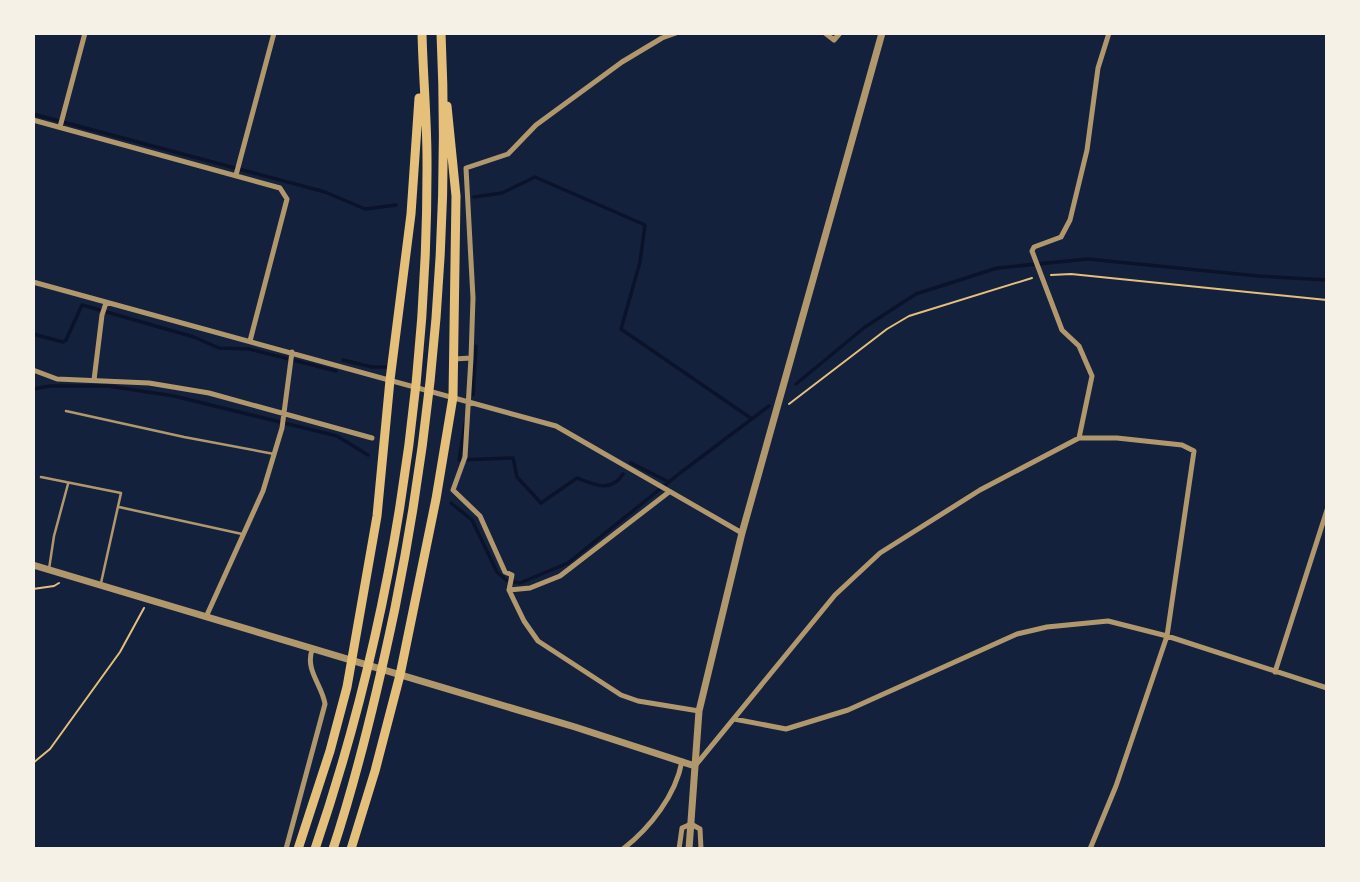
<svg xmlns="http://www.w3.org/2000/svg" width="1360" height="882" font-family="Lora,serif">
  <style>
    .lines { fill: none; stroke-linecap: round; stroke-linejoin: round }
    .stream { stroke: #0b132b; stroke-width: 3.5 }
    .path { stroke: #e5c07b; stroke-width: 2 }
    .service { stroke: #b1986c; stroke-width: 2.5 }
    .minor { stroke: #b1986c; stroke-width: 5 }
    .tertiary { stroke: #b1986c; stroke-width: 7 }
    .trunk { stroke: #e5c07b; stroke-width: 9 }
  </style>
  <rect width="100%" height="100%" fill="#14213d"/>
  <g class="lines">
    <!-- stream -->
    <path class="stream" d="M33,114L325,192L365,209L396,205
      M474,197L502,193L535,177L645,225L640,262L621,329L752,419
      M33,334L63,342L66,340L82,305L194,337L219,348L249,349L336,371
      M343,360L372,367H388
      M796,384L865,327L916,294L997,268L1088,259L1258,276L1327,280
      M33,389L50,386H108L174,396L337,436L368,455
      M473,395L476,346
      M465,423L459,460L513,458L517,477L541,503L577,478C595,485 611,493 623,474
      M631,463L669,482
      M451,503L472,520L497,572L506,580L520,583L568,563L680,473L769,406"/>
    <!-- path -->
    <path class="path" d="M1051,275L1071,274L1327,300
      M789,404L887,329L909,316L1032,278
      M33,589L54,586L59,583
      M33,763L50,749L120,652L144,608"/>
    <!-- service -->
    <path class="service" d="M66,411L184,437L274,454
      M41,477L121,493L101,583
      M119,507L242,534
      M49,569L54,536L68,484"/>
    <!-- minor -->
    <path class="minor" d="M825,33L834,40L840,33
      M33,120L280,188L287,199L250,341
      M60,127L85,33
      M236,175L274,33
      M33,282L556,426L742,533
      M471,358L465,457L453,490L480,516L505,572L512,575L509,590L530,588L560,576L669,492
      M454,359L471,358L473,298L466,168L508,154L536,125L622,62L662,38L676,33
      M33,370L57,379L149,383L209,393L372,438
      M94,380L102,315L106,303
      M1079,438L1092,376L1079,346L1062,330L1032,251L1034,247L1061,237L1070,220L1087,150L1098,68L1109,33
      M509,590L524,621L538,641L621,695L638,701L699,711
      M206,617L263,491L282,428L292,352
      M1275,672L1327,510
      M734,719L786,729L848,710L1017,634L1047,627L1108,621L1167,636L1327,688
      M695,766L835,595L880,553L980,490L1079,438H1117L1182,445L1194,451L1167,636L1116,786L1090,849
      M286,849L325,704C322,685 305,670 312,650
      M623,849C650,828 676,795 682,761
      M679,849L682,828L691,824L700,829L701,849"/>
    <!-- tertiary -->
    <path class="tertiary" d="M33,565L575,727L695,766
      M689,849L699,711L742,533L882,33"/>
    <!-- trunk -->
    <path class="trunk" d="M298,849L330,751L347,687L377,516L390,380L411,214L419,98
      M315,849C390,629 428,392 427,160C427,118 423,76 422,33
      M333,849C359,770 378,689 395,608C433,419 450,225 441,33
      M351,849L375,771L400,675L436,499L453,397L456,196L447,106"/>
  </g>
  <!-- border -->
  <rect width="1360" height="882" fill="none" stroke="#f6f1e7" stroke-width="70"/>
</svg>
